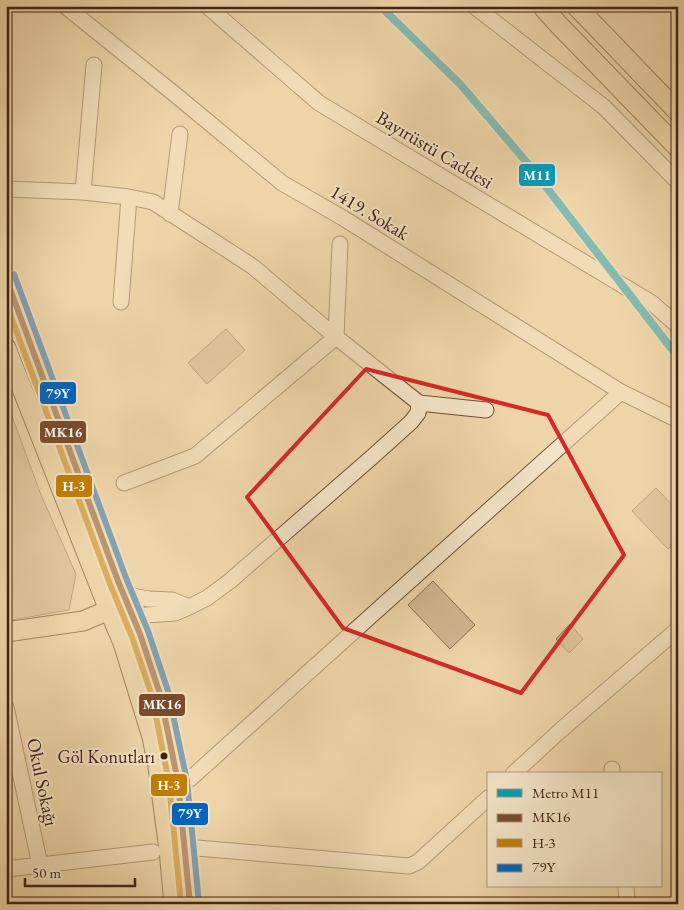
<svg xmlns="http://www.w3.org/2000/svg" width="684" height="910" font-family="'EB Garamond',serif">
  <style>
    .green { fill: #d1b790; stroke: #8a6d52 }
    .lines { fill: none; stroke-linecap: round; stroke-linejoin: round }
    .minor-casing { stroke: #6d5039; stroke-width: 17 }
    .major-casing { stroke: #422314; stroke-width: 21 }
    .minor { stroke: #f4e4c7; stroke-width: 15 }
    .major { stroke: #eed5a9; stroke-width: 19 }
    .bus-1-casing { stroke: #f4e4c7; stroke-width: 10 }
    .bus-2-casing { stroke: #f4e4c7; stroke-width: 10 }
    .bus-3-casing { stroke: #f4e4c7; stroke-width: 10 }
    .bus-1 { stroke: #7a4b2a; stroke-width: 6 }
    .bus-2 { stroke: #c17f06; stroke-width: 6 }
    .bus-3 { stroke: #0065bd; stroke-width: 6 }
    .metro-1-casing { stroke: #f4e4c7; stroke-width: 11 }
    .metro-1 { stroke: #079cbb; stroke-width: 8 }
    .marked { fill: none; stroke: #d62828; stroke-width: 4; stroke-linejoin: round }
    .bus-dot { fill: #422314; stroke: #f4e4c7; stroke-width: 2 }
    .labels { text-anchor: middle; stroke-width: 4; stroke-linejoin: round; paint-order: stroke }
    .bus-label { font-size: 18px; fill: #422314; stroke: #f4e4c7; text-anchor: end }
    .street-label { font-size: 19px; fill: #422314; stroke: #f4e4c7 }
    .line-badge { stroke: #f4e4c7; stroke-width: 2 }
    .badge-label { font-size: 14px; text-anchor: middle; font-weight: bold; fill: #fff }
  </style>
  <rect width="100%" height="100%" fill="#eed5a9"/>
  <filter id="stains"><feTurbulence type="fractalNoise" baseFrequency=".004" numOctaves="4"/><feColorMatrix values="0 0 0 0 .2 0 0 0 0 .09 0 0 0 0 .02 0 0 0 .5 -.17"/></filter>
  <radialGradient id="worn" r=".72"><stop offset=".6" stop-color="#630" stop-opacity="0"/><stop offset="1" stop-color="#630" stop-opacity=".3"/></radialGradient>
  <!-- green -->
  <path class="green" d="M226,329L245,350L207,384L188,363Z
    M6,400L41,495L76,574L69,610L6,621Z
    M656,488L678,511V540L668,549L632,511Z
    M433,581L475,625L450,649L408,605Z
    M570,624L583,639L569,653L556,639Z"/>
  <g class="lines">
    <!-- minor casing -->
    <g class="minor-casing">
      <path id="minor" d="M65,6L172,92L282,183L343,218L621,392L678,420
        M207,6L319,103L652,303L678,326
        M474,6L604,107L678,182
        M6,189L83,192L129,197L153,202L252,266L336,337L419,403L418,413L411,422L371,458L230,581L207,598L189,607
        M83,192L94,65
        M170,214L180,134
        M121,302L129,197
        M419,403L486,410
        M124,483L195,456L336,337L340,244
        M121,584L125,590L132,596L149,599L172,600L189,607L175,613L132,616
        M6,707L40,865
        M612,769V774
        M513,774L562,729L678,629
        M178,782L190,779L383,605L621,392
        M185,847L409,866L418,862L488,798
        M6,869L153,852
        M626,886L627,904"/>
    </g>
    <!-- major casing -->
    <g class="major-casing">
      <path id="major" d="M542,6L557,23L678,148
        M576,6L678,112
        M6,277L118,581L140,634L160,694L178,782L190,904
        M6,348L109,610L123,643L152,737L158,767L169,850L174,904
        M6,632L83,621L109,610"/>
    </g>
    <!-- minor -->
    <use href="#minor" class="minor"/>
    <!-- major -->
    <use href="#major" class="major"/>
    <!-- bus-1 casing -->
    <g class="bus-1-casing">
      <path id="bus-1" d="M6,278L118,581L140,634L160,694L178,782L190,904"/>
    </g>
    <!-- bus-2 casing -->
    <g class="bus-2-casing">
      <path id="bus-2" d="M6,303L110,584L132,637L152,696L169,783L181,904"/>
    </g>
    <!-- bus-3 casing -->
    <g class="bus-3-casing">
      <path id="bus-3" d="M14,274L126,578L148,631L168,691L187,781L199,903"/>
    </g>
    <!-- bus-1 -->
    <use href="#bus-1" class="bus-1"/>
    <!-- bus-2 -->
    <use href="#bus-2" class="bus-2"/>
    <!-- bus-3 -->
    <use href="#bus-3" class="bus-3"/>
    <!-- metro-1 casing -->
    <g class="metro-1-casing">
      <path id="metro-1" d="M380,6L460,84L529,165L678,357"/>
    </g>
    <!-- metro-1 -->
    <use href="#metro-1" class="metro-1"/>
  </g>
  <!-- marked area -->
  <path d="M0 0H684V910H0ZM366,369L548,415L624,555L521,693L343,628L247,497Z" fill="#eed5a9" fill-opacity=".55" fill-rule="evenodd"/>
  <path class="marked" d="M366,369L548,415L624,555L521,693L343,628L247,497Z"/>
  <!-- markers -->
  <circle class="bus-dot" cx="164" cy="756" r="4.5"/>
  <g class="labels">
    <!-- bus labels -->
    <g class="bus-label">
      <text x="155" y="763">Göl Konutları</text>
    </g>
    <!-- street labels -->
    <g class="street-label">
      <text transform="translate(435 149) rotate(31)" y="7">Bayırüstü Caddesi</text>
      <text transform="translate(370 212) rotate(31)" y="7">1419. Sokak</text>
      <text transform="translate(43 782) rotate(78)" y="7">Okul Sokağı</text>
    </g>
  </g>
  <g class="line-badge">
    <rect x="518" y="163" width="38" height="24" rx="5" fill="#079cbb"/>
    <rect x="39" y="381" width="38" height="24" rx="5" fill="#0065bd"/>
    <rect x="39" y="420" width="48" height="24" rx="5" fill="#7a4b2a"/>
    <rect x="55" y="474" width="38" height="24" rx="5" fill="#c17f06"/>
    <rect x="138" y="693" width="48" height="24" rx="5" fill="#7a4b2a"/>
    <rect x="150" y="773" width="38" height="24" rx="5" fill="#c17f06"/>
    <rect x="171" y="802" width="38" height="24" rx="5" fill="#0065bd"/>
  </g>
  <g class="badge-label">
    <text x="537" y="180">M11</text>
    <text x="58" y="398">79Y</text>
    <text x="63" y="437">MK16</text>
    <text x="74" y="491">H-3</text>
    <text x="162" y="709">MK16</text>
    <text x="169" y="790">H-3</text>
    <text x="190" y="818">79Y</text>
  </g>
  <!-- margin -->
  <rect width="684" height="910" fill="none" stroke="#eed5a9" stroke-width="25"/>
  <rect x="8" y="8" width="669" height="895" fill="none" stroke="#422314" stroke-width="2.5"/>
  <rect x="12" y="12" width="659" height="885" fill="none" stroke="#422314"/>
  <!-- legend -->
  <rect x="487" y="772" width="175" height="115" fill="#f4e4c7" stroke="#ad977f"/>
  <rect x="497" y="789" width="25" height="8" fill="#079cbb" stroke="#ad977f"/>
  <text x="532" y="798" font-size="15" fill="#422314">Metro M11</text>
  <rect x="497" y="814" width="25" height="8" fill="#7a4b2a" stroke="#ad977f"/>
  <text x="532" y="822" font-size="15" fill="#422314">MK16</text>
  <rect x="497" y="839" width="25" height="8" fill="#c17f06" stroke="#ad977f"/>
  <text x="532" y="848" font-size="15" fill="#422314">H-3</text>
  <rect x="497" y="864" width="25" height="8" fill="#0065bd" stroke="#ad977f"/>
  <text x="532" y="872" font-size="15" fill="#422314">79Y</text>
  <!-- scale -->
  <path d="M25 878v8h110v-8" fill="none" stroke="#422314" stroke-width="2.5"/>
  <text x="32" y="878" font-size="15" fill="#422314" stroke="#f4e4c7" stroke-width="4" paint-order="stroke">50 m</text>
  <rect width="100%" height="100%" filter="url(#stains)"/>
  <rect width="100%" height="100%" fill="url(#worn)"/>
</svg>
